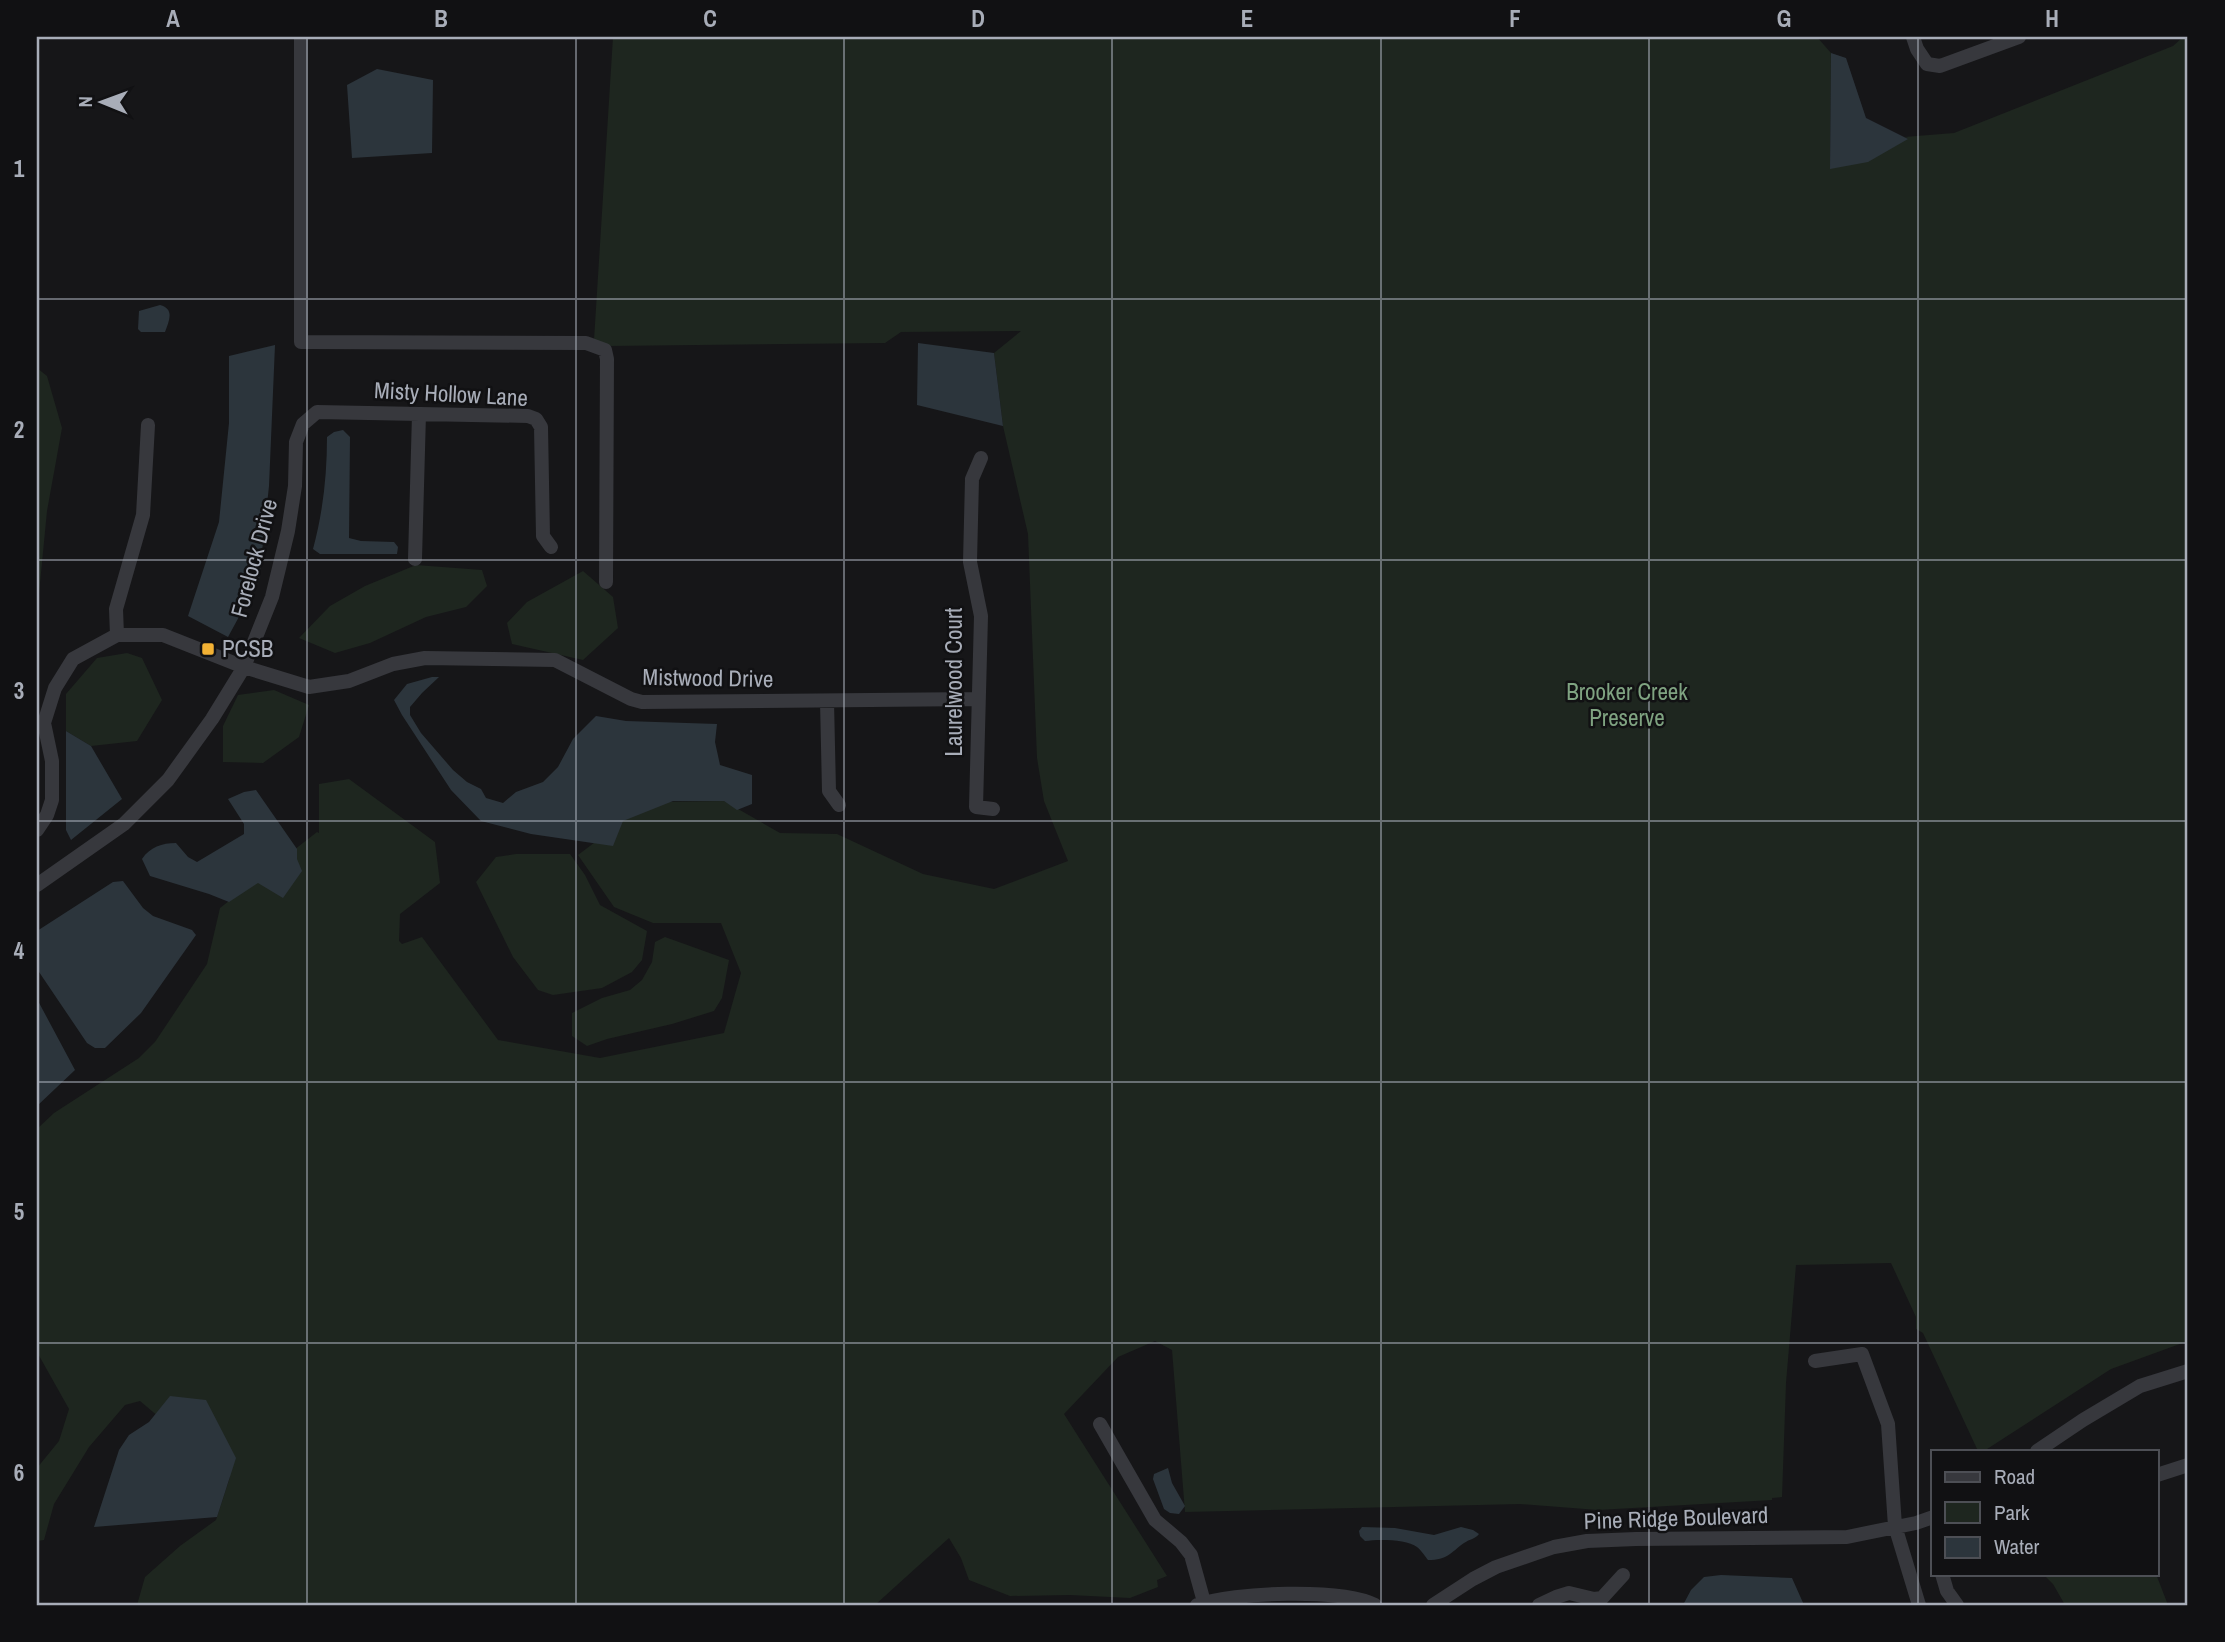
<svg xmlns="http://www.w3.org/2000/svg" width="2225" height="1642" font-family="'Archivo Narrow',sans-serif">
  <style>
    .green { fill: #1e261f }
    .water { fill: #2c353c }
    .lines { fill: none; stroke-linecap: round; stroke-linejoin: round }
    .minor { stroke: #37383d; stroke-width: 14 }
    .grid { fill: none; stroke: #a8adb8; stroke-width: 2; stroke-opacity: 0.55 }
    .poi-dot { fill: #f2b134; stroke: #111113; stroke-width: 2.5 }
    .labels { text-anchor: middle; stroke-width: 5; stroke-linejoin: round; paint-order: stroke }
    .street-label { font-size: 23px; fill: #a8adb8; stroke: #111113 }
    .poi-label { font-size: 23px; fill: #a8adb8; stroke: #111113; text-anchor: start }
    .park-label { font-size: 23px; fill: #7fa381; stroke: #111113 }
    .neatline { fill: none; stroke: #a8adb8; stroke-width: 2.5 }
    .grid-label { font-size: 23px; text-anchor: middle; font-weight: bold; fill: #a8adb8 }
  </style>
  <rect width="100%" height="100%" fill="#161618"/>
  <!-- green -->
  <path class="green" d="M613,37H1817L1831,53L1830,168L1908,138L1904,137L1954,133L2173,46L2183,37H2188V1341L2111,1369L1984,1451H1978L1923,1333L1916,1329V1317L1891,1263L1796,1265L1786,1383L1782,1497L1772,1498V1500L1598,1510L1520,1504L1185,1512L1172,1350L1155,1341L1118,1357L1064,1414L1167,1576L1157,1580L1158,1587L1130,1598L1070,1595L1010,1596L969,1580L961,1558L949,1538L875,1605H137L145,1577L180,1546L216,1520L230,1477L140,1401L125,1405L89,1447L54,1504L44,1540L37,1541V1468L59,1441L69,1409L37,1352V1129L54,1113L139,1058L155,1042L207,964L220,908L317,832L319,833V784L349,779L435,842L440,883L400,914L399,941L402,944L422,937L498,1040L600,1058L724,1033L741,973L721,923H653L614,907L578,855L648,802L724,801L780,833L837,834L923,874L994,889L1068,861L1044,801L1037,758L1028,534L1003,426L994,353L1021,331L901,332L885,343L608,346L594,340Z
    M37,368L47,376L62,428L47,511L37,614Z
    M416,565L482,570L487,586L466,607L426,617L370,643L335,653L299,638L330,606L365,586Z
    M583,571L613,597L618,628L583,660L512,644L507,623L527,602Z
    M127,653L142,658L162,700L137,741L91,746L66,731V694L97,658Z
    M274,690L309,705L299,737L263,763L223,762V726L238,695Z
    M516,854H570L585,875L600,905L647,931L642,960L632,972L602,988L553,995L538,990L513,957L476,882L496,857Z
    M665,937L729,960L722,998L714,1011L672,1024L607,1039L587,1046L572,1036V1013L602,998L630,990L642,980L652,962L655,942Z
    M2043,1574H2156L2168,1605H2065L2053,1584Z"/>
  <!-- water -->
  <path class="water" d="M1831,53L1846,58L1866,118L1908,139L1868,162L1830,169Z
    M377,69L433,80L432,153L352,158L347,85Z
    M160,305C175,309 169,321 165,332H141L138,329L139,311Z
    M918,343L994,353L1003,426L917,405Z
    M275,345L269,486L259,580L228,637L188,616L219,522L229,423V356Z
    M343,430L350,437L349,538L361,541L394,542L398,547L397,554H320L313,549C323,512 327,475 327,437L334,432Z
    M432,677H439L422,693L410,707V715L421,733L453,770L467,782L481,789L486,798L503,803L516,792L543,782L558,767L573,739L596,716L626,721L717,724L715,742L720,765L752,775V804L737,810L724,801H673L623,821L613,846L531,834L481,821L451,790L402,715L394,700L407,684Z
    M66,731L91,746L122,799L71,840L66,830Z
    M256,790L297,849V859L302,871L283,898L258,883L229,902L209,894L150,876L142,859C150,847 162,843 176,843L188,857L197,862L244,834V824L228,799L244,792Z
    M123,881L143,908L153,916L192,930L196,935L141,1013L105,1048H95L87,1043L37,969V931L113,882Z
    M37,999L75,1070L37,1106Z
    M170,1396L206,1400L236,1458L217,1517L94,1527L119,1450L129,1435L149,1422Z
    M1168,1468L1172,1483L1185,1506L1179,1514L1170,1513L1164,1509L1153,1479L1154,1474Z
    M1362,1527L1395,1528L1434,1535L1461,1527L1473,1530L1479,1534C1475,1539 1470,1539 1464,1543C1450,1553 1448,1560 1428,1560C1425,1556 1421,1550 1417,1547C1407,1539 1378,1539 1365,1541L1360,1536L1359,1531Z
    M1721,1575L1792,1578L1804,1605H1683L1691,1590L1704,1577Z"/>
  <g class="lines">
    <!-- minor -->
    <path class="minor" d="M301,37V342L586,343L605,350L607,359L606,582
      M1913,37L1917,49L1927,64L1940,66L2019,37
      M981,458L972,479L970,562L981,616L976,807L993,809
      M415,559L419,414
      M117,635L116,609L143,515L148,425
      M827,701L829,791L839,805
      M37,830L47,815L52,800V761L44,723L55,688L73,659L117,635H163L244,667L309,687L349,681L393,664L425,658L555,660L631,699L642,702L978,699
      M37,885L124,824L168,780L212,719L244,667L272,597L288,531L295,486L296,442L303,424L317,412L528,416L536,419L541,427L543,536L551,547
      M1815,1361L1862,1354L1888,1424L1895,1526L1919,1605
      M1100,1424L1155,1520L1181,1542L1191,1555L1204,1602
      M2037,1451L2083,1420L2140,1386L2188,1371
      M2157,1475L2188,1465
      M1942,1574L1947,1591L1957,1605
      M1197,1605C1233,1592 1342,1588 1375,1605
      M1433,1605L1473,1579L1496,1567L1554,1547L1587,1541L1636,1539L1847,1537L1916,1523L1933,1517
      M1539,1605L1556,1597L1569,1593L1594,1599L1602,1598L1623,1575"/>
  </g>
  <!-- grid -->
  <path class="grid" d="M307,37V1605M576,37V1605M844,37V1605M1112,37V1605M1381,37V1605M1649,37V1605M1918,37V1605M37,299H2188M37,560H2188M37,821H2188M37,1082H2188M37,1343H2188"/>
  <!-- markers -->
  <rect class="poi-dot" x="201" y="642" width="14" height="14" rx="3.5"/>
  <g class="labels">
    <!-- street labels -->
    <g class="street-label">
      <text transform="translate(451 394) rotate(3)" y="8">Misty Hollow Lane</text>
      <text transform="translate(254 558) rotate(-75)" y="8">Forelock Drive</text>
      <text transform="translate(708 678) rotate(1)" y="8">Mistwood Drive</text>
      <text transform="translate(954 682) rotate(-90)" y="8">Laurelwood Court</text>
      <text transform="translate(1676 1518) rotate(-2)" y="8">Pine Ridge Boulevard</text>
    </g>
    <!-- poi labels -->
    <g class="poi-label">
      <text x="222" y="657">PCSB</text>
    </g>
    <!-- park labels -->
    <g class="park-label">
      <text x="1627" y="700">Brooker Creek<tspan x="1627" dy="26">Preserve</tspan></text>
    </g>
  </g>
  <!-- border -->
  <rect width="2225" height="1642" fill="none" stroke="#111113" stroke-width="77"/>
  <!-- legend -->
  <rect x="1931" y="1450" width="228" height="126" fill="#111113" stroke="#4d4f55" stroke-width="2"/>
  <rect x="1945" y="1472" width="35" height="10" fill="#37383d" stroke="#4d4f55" stroke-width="2"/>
  <text x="1994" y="1484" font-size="21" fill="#a8adb8">Road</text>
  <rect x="1945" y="1502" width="35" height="21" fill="#1e261f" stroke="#4d4f55" stroke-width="2"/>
  <text x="1994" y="1520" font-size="21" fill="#a8adb8">Park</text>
  <rect x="1945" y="1537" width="35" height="21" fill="#2c353c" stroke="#4d4f55" stroke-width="2"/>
  <text x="1994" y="1554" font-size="21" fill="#a8adb8">Water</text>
  <!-- north arrow -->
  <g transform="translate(102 102) rotate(271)" stroke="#111113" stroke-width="5" paint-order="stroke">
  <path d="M0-5L12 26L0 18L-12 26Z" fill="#a8adb8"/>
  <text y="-10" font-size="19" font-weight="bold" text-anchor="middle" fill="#a8adb8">N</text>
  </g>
  <rect x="38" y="38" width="2148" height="1566" class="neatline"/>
  <g class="grid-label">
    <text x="173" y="27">A</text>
    <text x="441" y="27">B</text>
    <text x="710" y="27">C</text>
    <text x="978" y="27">D</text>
    <text x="1247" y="27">E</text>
    <text x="1515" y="27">F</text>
    <text x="1784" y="27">G</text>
    <text x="2052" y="27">H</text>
    <text x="19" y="177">1</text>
    <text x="19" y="438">2</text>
    <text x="19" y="699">3</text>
    <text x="19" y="959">4</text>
    <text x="19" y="1220">5</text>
    <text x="19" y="1481">6</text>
  </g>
</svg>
